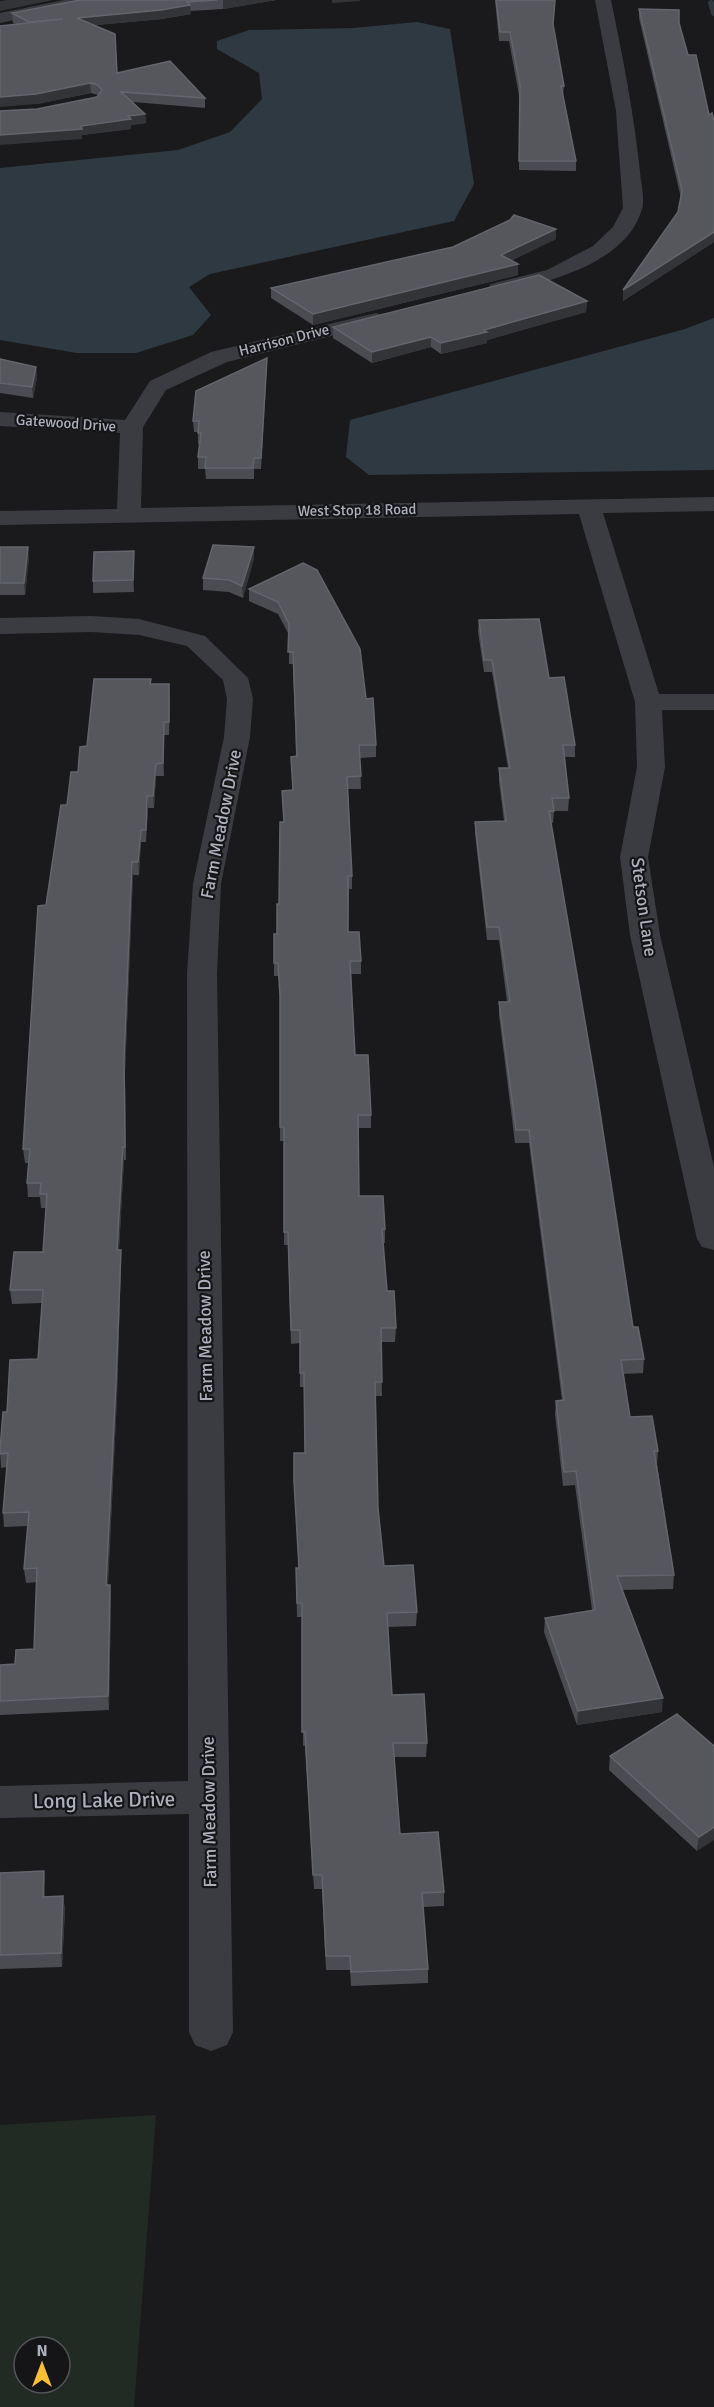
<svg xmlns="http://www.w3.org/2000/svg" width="714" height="2407" font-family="Signika,sans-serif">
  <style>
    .green { fill: #212b23; fill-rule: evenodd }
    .water { fill: #2f3941 }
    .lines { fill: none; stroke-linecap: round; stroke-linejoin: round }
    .stream { stroke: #2f3941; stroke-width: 6 }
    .minor { fill: #3b3c42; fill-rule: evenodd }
    .wall { fill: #4b4c51 }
    .shaded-wall { fill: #333437 }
    .building { fill: #56575d; stroke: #63656c; stroke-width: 1.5 }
    .labels { text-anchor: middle; stroke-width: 4.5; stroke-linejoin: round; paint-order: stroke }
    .far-street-label { font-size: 15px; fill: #acb0bc; stroke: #151517 }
    .street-label { font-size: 18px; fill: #acb0bc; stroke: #151517 }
    .near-street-label { font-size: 21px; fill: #acb0bc; stroke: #151517 }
  </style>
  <rect width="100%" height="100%" fill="#1a1a1c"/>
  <!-- green -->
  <path class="green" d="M156,2115L134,2407H0V2125ZM24,2347H60V2383H24Z"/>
  <!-- water -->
  <path class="water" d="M417,22L450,29L474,184L454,221L210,274L189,287L211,315L193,335L136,353H77L0,340V168L178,150L230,132L262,99L259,73L217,49V41L249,30L353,28Z
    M714,318V470L369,475L346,457L350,420L685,329Z"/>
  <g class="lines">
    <!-- stream -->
    <path class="stream" d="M711,3L714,13"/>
    <!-- minor -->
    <path class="minor" d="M64,0H97L89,5L0,23V13Z
      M595,0H611C623,58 634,114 640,172C641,183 645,199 642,209C626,265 546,282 498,294L491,292L488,288L491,284L547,270L593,246L613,227L623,208L616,111Z
      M376,313L383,315L387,319L383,323L227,362L166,390L143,427L141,508L714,497V511L603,513L659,694H714V710H662L665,767L648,857L660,935L714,1167V1250L702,1247L697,1239L630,935L620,857L637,767L635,702L579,514L0,525V511L117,509L120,433L0,426V412L125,420L150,381L211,352Z
      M91,616L139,619L205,636L248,678L253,699L250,737L221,884L217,974L233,2032L227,2045L211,2051L195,2045L189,2032V1814L0,1818V1786L188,1781L187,974L193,884L224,737L227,699L223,680L187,646L139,635L91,632L0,634V618Z"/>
  </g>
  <!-- wall -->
  <path class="wall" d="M80,0H276L223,9L190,11L191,14L162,19L95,25L117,73L205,98V108L133,102L145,114L146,123L131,125V129L82,135V139L37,109L97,97L98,95L91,93L37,104L16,24L13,23L12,13Z
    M495,0H555L553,25L564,86L563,96L576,161V171L519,170V95L509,41H499Z
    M639,9L679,23L688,55L709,115L714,242L623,301V290L678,212L681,198L639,18Z
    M556,239L511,260L518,275L313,325L271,298V288Z
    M587,301L586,312L487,340V343L441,354L431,347L372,363L333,338V327Z
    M267,358L261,469H254V479H206L205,469H198V457L200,444H198V432H194L193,421Z
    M0,359L36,367L37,377L33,398L0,393Z
    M0,547L29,558L25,595H0Z
    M254,547V558L243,598L229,592L203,590V578Z
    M134,551V592L93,593V581Z
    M303,563L366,699L376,745V757L360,758L361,789H348L352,876V889H349L348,932L361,961V974H351L355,1055L371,1115V1128H358L359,1196L385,1229V1243H383L387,1291L396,1328L395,1342H381L382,1396H375L378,1508L384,1566L417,1612L416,1626L388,1627L392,1695L427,1743L426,1757H394L400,1834L444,1892V1906L423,1907L428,1969V1983L351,1986L350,1970H326L322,1889H314L305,1746H303L302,1617H297L296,1568H299L294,1481L305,1453V1387H300V1343L291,1344L288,1245H284V1141H280V1003L279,976H274V934H277L279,904L284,822L282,791L292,790L296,756L293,664H289V635L278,614L249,601V589Z
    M479,620L549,678L575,745V757H565L569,798L568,811H554L553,823H551L633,1327L644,1359L643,1373L624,1374L630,1417L658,1451L657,1464L674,1575L673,1589L622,1590L662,1712L577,1725L544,1632L545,1618L592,1610L575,1485L563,1486L555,1414L556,1401L562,1400L529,1143H515L499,1015V1002H507L499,940H487L475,834V822L504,821L499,781V768H508L492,672H484L478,632Z
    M151,679V684L170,696L169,735H164V776H156L154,808H148L146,842H141L139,875H133L125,1073L126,1160H124L119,1250L121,1263L117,1397L108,1585H110L111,1599L109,1710L0,1715V1665L15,1664L34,1649L37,1582L26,1583L24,1569L28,1526L4,1527L3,1513L7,1467L1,1468L0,1450L7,1412L38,1359L42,1303L12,1304L10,1290L43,1252L46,1208H41L40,1197H28L27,1183L28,1163H25L23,1149L46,905L67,805L87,746Z
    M714,1746L697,1851L609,1770L610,1756Z
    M44,1871L45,1886V1897L63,1896L65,1910L62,1967L0,1969V1873Z"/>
  <!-- shaded-wall -->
  <path class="shaded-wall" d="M7,0H53L0,11V1Z
    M223,0H276L223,9Z
    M332,0H360V1L332,3Z
    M190,5L191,14L162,19L77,27V18Z
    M90,83L91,93L37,104L0,107V97Z
    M145,114L146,123L131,125V129L82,135V139L0,145V135L81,126L128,116Z
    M556,229V239L501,266V255Z
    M714,232V242L623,301V290Z
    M518,264V275L313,325V314Z
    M587,301L586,312L487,340V343L441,354V343Z
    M431,337V347L372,363V352Z
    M267,358V369L261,469V458Z
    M36,367L37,377L33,398L32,387Z
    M28,547L29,558L25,595L24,583Z
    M254,547V558L243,598L242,586Z
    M134,551V592L133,580Z
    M169,684L170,696L169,735Z
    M164,722V776L163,763Z
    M156,764V776L154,808L153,796Z
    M147,796L148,808L146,842V830Z
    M141,830V842L139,875L138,862Z
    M132,862L133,875L125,1073L126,1160L124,1060Z
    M123,1147L124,1160L118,1264L117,1250Z
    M121,1250V1263L117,1397L107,1599L106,1585Z
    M110,1585L111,1599L109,1710L108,1696Z
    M663,1698L662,1712L577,1725L578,1711Z
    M714,1827V1840L697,1851L699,1837Z
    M44,1871L45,1886L44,1911L43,1897Z
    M63,1896L65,1910L62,1967L61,1953Z"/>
  <!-- building -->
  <path class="building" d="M80,0H217L187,2L190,5L161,10L77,18L115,34L117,73L170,61L205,98L121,92L145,114L128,116L131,119L81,126L82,129L0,135V111L37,109L97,97L102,90L98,85L90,83L36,94L0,97V26L63,19L29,22L12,13Z
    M496,0H555L553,24L564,86H561L576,161H519L520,85L510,32H500Z
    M639,9L679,10V23L688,55H696L709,115L712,113L714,121V232L623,290L678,212L682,191Z
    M514,215L556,229L501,255L518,264L313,314L271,288L453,247L510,220Z
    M539,275L587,301L484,330L487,332L441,343L431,337L372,352L333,327Z
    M267,358L261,458H254L253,468H205L206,457H198L201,433H198L199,421H193L196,391Z
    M0,359L36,367L32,387L0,383Z
    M213,545L254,547L242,586L229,580L203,578Z
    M0,547H28L24,583H0Z
    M134,551L133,580L93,581L94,552Z
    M303,563L317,570L360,649L366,699L373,698L376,745H359L361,776L347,777L352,876H348V932H359L361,961H350L355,1055H368L371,1115H358L359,1196H383L385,1229H382L387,1291H394L396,1328H381L382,1382H375L378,1508L384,1566L413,1565L417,1612L387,1613L392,1695L424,1694L427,1743H393L400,1834L438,1832L444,1892L422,1893L428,1969L351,1972L350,1956H326L322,1875H313L305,1732H302V1603H297L296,1568H299L294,1481V1453H305L304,1373H300V1330H291L288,1232H284V1127H280V996L278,963H274V934H277V904H279L280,822H284L282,791L293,790L291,757L297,756L293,652H288L289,624L278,602L249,589Z
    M539,619L549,678L564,677L575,745H563L569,798H552L554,811H549L596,1086L633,1327H638L644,1359L621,1360L630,1417L652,1416L658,1451H654L674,1575L617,1576L663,1698L578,1711L545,1618L595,1610L576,1471L564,1472L556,1401L564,1400L529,1130H516L499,1002H510L499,927H487L475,822L506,821L499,768H510L492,660H484L479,620Z
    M94,679H151L150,684H169V722H164L163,763L156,764L153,796H147L146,830H141L138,862H132L124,1060L125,1147H123L117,1250H121L116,1384L106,1585H110L108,1696L0,1701V1665L15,1664L16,1650L34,1649L37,1568L24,1569L29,1512L3,1513L8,1453L0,1454V1450L3,1412H7L10,1360L38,1359L43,1290H10L14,1252H43L47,1194H40L41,1183H27L30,1149H23L38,906L46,905L61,805H67L71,772H78L80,747L87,746Z
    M677,1714L714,1746V1827L699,1837L610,1756Z
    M44,1871L43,1897L63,1896L61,1953L0,1955V1873Z"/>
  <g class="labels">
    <!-- far-street labels -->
    <g class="far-street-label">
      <text transform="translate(284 340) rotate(-14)" y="5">Harrison Drive</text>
      <text transform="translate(66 423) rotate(4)" y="5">Gatewood Drive</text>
      <text transform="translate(357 510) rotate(-1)" y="5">West Stop 18 Road</text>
    </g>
    <!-- street labels -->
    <g class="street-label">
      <text transform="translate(221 824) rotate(-79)" y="6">Farm Meadow Drive</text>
      <text transform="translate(644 907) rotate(82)" y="6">Stetson Lane</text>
      <text transform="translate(205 1326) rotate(-91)" y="6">Farm Meadow Drive</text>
      <text transform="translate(209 1812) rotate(-91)" y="6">Farm Meadow Drive</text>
    </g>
    <!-- near-street labels -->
    <g class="near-street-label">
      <text transform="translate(104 1800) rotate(-1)" y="7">Long Lake Drive</text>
    </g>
  </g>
  <!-- north arrow -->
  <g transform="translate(42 2365)"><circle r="28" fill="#151517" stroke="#515359" stroke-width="1.5"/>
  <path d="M0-4.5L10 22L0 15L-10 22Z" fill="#f8be36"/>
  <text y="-9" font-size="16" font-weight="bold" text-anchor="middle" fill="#acb0bc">N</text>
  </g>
</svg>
